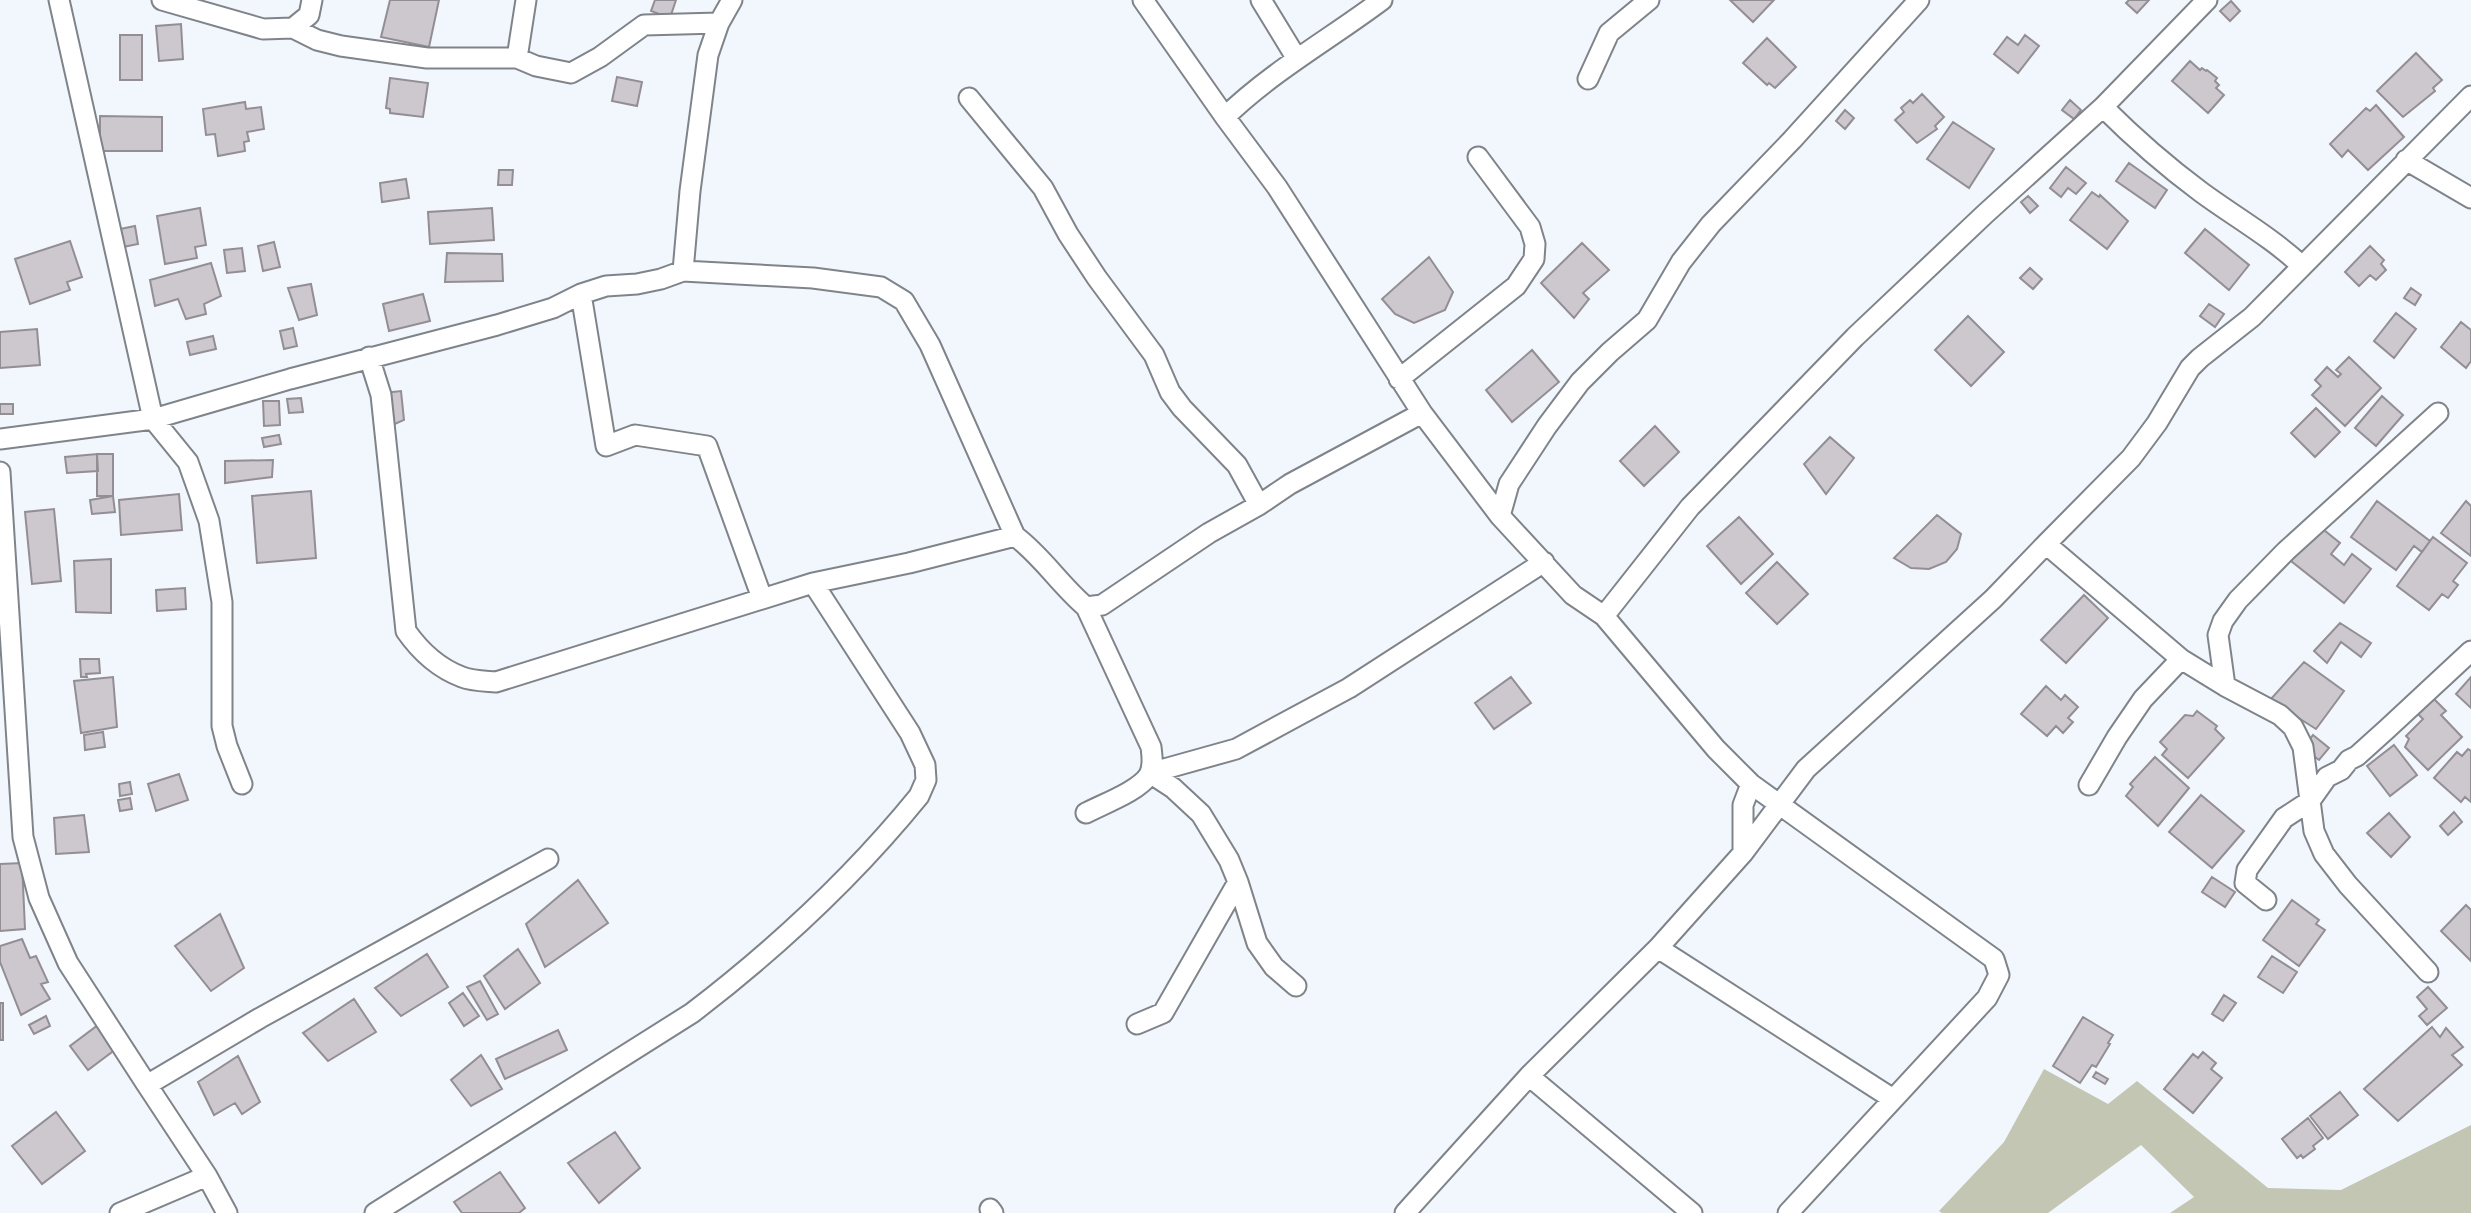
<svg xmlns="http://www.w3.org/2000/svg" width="2471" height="1213" font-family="Commissioner,sans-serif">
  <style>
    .green { fill: #c2c6b2 }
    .building { fill: #cdc7ce; stroke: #938e94; stroke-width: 2 }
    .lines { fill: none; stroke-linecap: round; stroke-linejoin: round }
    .minor-casing { stroke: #7f848a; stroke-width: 23 }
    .minor { stroke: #fff; stroke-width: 19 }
  </style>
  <rect width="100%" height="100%" fill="#f2f7fe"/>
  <!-- green -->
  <path class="green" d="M2044,1069L2108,1104L2137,1081L2268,1188L2341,1190L2471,1125V1213H2170L2194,1197L2141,1145L2048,1213H1942L1939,1211L2004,1142Z"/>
  <!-- building -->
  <path class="building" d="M390,0H439L429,47L381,37Z
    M655,0H676L670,18L651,11Z
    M1730,0H1774L1753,22Z
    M2129,0H2149L2137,13L2126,3Z
    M2231,1L2240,11L2230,21L2220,11Z
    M181,24L183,59L159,61L156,26Z
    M120,35H142V80H120Z
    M2025,35L2039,46L2018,73L1994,54L2007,37L2018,45Z
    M1767,38L1796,67L1775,88L1769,83L1767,85L1743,63Z
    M2416,53L2442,80L2433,88L2435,91L2403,117L2377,91Z
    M2190,61L2200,70L2202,68L2206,71L2207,70L2217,78L2215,81L2219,85L2216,88L2224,95L2208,113L2172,81Z
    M617,77L642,82L637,106L612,101Z
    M390,78L428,83L423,117L390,113V109L386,108Z
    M1922,94L1944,117L1935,126L1937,129L1917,143L1895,120L1904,112L1901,108L1910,100L1913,103Z
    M2070,100L2081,110L2074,119L2062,110Z
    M245,102L246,109L261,107L264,129L247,132L249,141L244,142L245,151L218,156L215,134L206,135L203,109Z
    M2376,105L2404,137L2368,170L2348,150L2342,157L2330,144L2366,108L2370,111Z
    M1845,110L1854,118L1845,129L1836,121Z
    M100,116L162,117V151H100Z
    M1953,122L1994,149L1969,188L1927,159Z
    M2129,163L2167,190L2155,208L2116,181Z
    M2066,167L2086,183L2076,194L2068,188L2061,197L2050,188Z
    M499,170H513L512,185H498Z
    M406,179L409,198L382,202L380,183Z
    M2092,192L2099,197L2100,195L2128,221L2107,249L2070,220Z
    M2028,196L2038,206L2030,213L2021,202Z
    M200,208L206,245L195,247L197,258L165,264L157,216Z
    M492,208L494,240L430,244L428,212Z
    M135,226L138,244L123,247L120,229Z
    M2205,229L2249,265L2229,290L2185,253Z
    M70,241L82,277L67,282L70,290L30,304L15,259Z
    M274,242L280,267L263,271L258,246Z
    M1582,243L1609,270L1583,293L1589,299L1574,318L1541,283Z
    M2370,246L2384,260L2381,264L2386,270L2376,280L2370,275L2359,286L2345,272Z
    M242,248L245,271L227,273L224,250Z
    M447,253L502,254L503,281L445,282Z
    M1429,257L1453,292L1445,310L1414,323L1395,314L1382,299Z
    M211,263L221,296L204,304L206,314L186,319L178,299L155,306L150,280Z
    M2030,268L2042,279L2033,289L2020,278Z
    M311,284L317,315L299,320L288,288Z
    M2411,288L2421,295L2415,305L2404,298Z
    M423,294L430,321L389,331L383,304Z
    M2209,304L2224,314L2215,327L2200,316Z
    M2396,313L2416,329L2394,358L2374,341Z
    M1968,316L2004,352L1971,386L1935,350Z
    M2461,322L2471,330V361L2466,368L2441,347Z
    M293,328L297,346L284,349L280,331Z
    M37,329L40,365L0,368V332Z
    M213,336L216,349L190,355L187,342Z
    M1532,350L1559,382L1512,422L1486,390Z
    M2349,357L2381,388L2345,426L2312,395L2321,386L2315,380L2327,367L2338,377L2341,374L2336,370Z
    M401,391L404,420L388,427L384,393Z
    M2382,396L2403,415L2376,446L2355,428Z
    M301,398L303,412L289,413L287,399Z
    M263,401H279L280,425L264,426Z
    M0,404H13V414H0Z
    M2316,408L2340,432L2315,457L2291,433Z
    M1655,426L1679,452L1644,486L1620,461Z
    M279,435L281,444L264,447L262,438Z
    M1830,437L1854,458L1826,494L1804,464Z
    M97,454L98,471L67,473L65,457Z
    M97,454H113V496H97Z
    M273,460L272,477L225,483V461Z
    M311,491L316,558L257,563L252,496Z
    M179,494L182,530L121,535L119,500Z
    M113,496L115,512L92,514L90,500Z
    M2377,501L2430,541L2422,552L2414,546L2396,570L2351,537Z
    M2466,501L2471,506V556L2441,533Z
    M54,509L61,581L32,584L25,512Z
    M1937,515L1961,534L1957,549L1946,562L1929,569L1911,568L1894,558Z
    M1739,517L1773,554L1741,584L1707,546Z
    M2319,526L2340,543L2331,554L2344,565L2352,554L2371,569L2344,603L2291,561Z
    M2433,537L2467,563L2453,581L2458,585L2448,598L2442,594L2429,610L2397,586Z
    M111,559V613L76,612L74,561Z
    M1777,562L1808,594L1777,624L1746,593Z
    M185,588L186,609L157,611L156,590Z
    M2084,595L2108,618L2066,663L2041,640Z
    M2340,623L2371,643L2361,657L2341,642L2327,663L2314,651Z
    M80,659H99L100,673L86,674L87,677H81Z
    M2304,662L2344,691L2316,729L2270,700Z
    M113,677L117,727L81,733L74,681Z
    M1511,677L1531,703L1494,729L1475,703Z
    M2471,677V708L2456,694Z
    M2046,686L2061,700L2065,695L2078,707L2068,718L2073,722L2063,733L2056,726L2047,736L2021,714Z
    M2428,693L2446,711L2441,715L2462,737L2428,770L2405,747L2409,739L2406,736L2423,719L2412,708Z
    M2197,711L2217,726L2215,729L2224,738L2188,778L2162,755L2167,749L2160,742L2185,715L2193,716Z
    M103,732L105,747L85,750L84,735Z
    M2313,735L2329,748L2319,760L2303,748Z
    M2394,745L2417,775L2390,796L2367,766Z
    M2468,749L2471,751V802L2465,797L2461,802L2434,778L2457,752L2462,756Z
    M2155,757L2189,788L2158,826L2126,796L2133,787L2130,784Z
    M179,774L188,800L156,811L148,784Z
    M130,782L132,794L120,796L119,784Z
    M2201,795L2244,831L2212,868L2169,832Z
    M130,798L132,809L120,811L118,800Z
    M2454,812L2462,822L2448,835L2440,826Z
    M2389,813L2410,837L2391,857L2367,833Z
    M84,815L89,852L56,854L54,818Z
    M22,863L25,929L0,931V864Z
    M2212,877L2235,892L2225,907L2202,892Z
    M578,880L608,923L545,967L526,924Z
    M2292,900L2319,920L2316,924L2325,930L2299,966L2263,940Z
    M2466,905L2471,910V961L2441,931Z
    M220,914L244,968L211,991L175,946Z
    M22,939L30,958L36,956L48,982L41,984L50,999L21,1015L0,962V946Z
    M518,949L540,983L505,1009L484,976Z
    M427,954L448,987L401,1016L375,988Z
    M2272,956L2297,972L2283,993L2258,977Z
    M480,981L498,1014L487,1020L467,987Z
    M2428,987L2447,1008L2427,1025L2419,1016L2427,1009L2417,997Z
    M463,993L479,1016L464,1026L449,1003Z
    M2224,995L2236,1003L2223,1021L2212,1014Z
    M354,999L376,1032L328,1061L303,1033Z
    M0,1003H3V1040H0Z
    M46,1016L50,1026L34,1034L29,1025Z
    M2083,1017L2113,1035L2108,1043L2110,1044L2096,1067L2092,1065L2080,1083L2053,1066Z
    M98,1025L116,1049L88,1070L70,1046Z
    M2432,1027L2440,1037L2446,1028L2463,1047L2452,1055L2462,1065L2398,1121L2364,1089Z
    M558,1030L567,1050L505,1079L496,1059Z
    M2203,1052L2216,1063L2211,1069L2222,1078L2193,1113L2164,1089L2193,1054L2198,1058Z
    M481,1055L502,1089L471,1106L451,1080Z
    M238,1056L260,1102L242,1114L235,1103L214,1115L198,1082Z
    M2096,1072L2108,1079L2105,1084L2093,1077Z
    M2340,1092L2358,1115L2328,1139L2310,1116Z
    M56,1112L85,1151L42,1184L12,1146Z
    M2308,1118L2323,1138L2313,1146L2315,1149L2303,1158L2301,1155L2297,1158L2282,1139Z
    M615,1132L640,1168L599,1203L568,1163Z
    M500,1172L525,1208L519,1213H462L454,1202Z"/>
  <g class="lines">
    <!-- minor casing -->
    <g class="minor-casing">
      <path id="minor" d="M59,0L153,419L188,462L209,521L222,602V726L227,746L242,784
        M162,0L263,29L293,28L317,40L341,46L427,58H517L536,66L571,73L600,57L644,25L719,23
        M1143,0L1225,117L1277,187L1422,413L1500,516
        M1261,0L1297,59
        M293,28L309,15L312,0
        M517,58L526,0
        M1588,79L1609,33L1649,0
        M969,98L1043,188L1068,234L1097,278L1154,355L1170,392L1182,408L1237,465L1259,505
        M2103,107C2134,138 2166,166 2201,192C2235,217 2271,237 2302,266
        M1225,117C1271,72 1330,39 1382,0
        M2406,160L2471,198
        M683,271L813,278L881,287L904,301L930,345L1015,536
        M581,294L606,446L635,435L707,446L762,598
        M369,357L381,395L406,631C420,651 438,668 462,677C472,681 485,681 496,682L813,583L909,563L1015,536C1042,556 1060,585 1086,607L1102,605L1209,533L1259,505L1290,484L1422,413
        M1399,379L1516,286L1534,259L1535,244L1530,227L1478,157
        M0,439L153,419L290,379L497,325L553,308L581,294L606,286L637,284L661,279L683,271L690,191L708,55L719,23L732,0
        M0,472L23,837L39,898L68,963L147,1085
        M2046,544L2181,659L2225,686L2280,715L2293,727L2303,747L2314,831L2324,854L2348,885L2428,972
        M1086,607L1151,747C1152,756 1154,766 1149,775C1139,791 1103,804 1086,813
        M1604,616L1690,507L1855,337L1985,214L2103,107L2207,0
        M2225,686L2218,635L2223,621L2238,600L2286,551L2438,413
        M1150,773L1236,749L1349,688L1544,562
        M1150,773L1173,788L1201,814L1229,860L1238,882L1257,943L1274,967L1296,986
        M2089,785L2117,737L2143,699L2181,659
        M1743,853V805L1751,784
        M2266,900L2245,883L2247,870L2284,818L2310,801L2327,777L2341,770L2349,760L2357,756L2387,729L2471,651
        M1658,948L1893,1099
        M1137,1024L1163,1013L1238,882
        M1529,1076L1692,1213
        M990,1209L993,1213
        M120,1213L207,1176
        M227,1213L207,1176L147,1085L260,1018L548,859
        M375,1213L692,1013C773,951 854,876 919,796L926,780L925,765L910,733L813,583
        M1405,1213L1529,1076L1658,948L1743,853L1806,769L1993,599L2046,544L2131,458L2157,423L2190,368L2200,358L2252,317L2471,96
        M1788,1213L1987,998L1999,975L1994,959L1751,784L1716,749L1604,616L1573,595L1500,516L1509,484L1547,426L1580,382L1610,352L1647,320L1681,262L1711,224L1792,140L1919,0"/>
    </g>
    <!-- minor -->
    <use href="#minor" class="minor"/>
  </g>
</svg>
